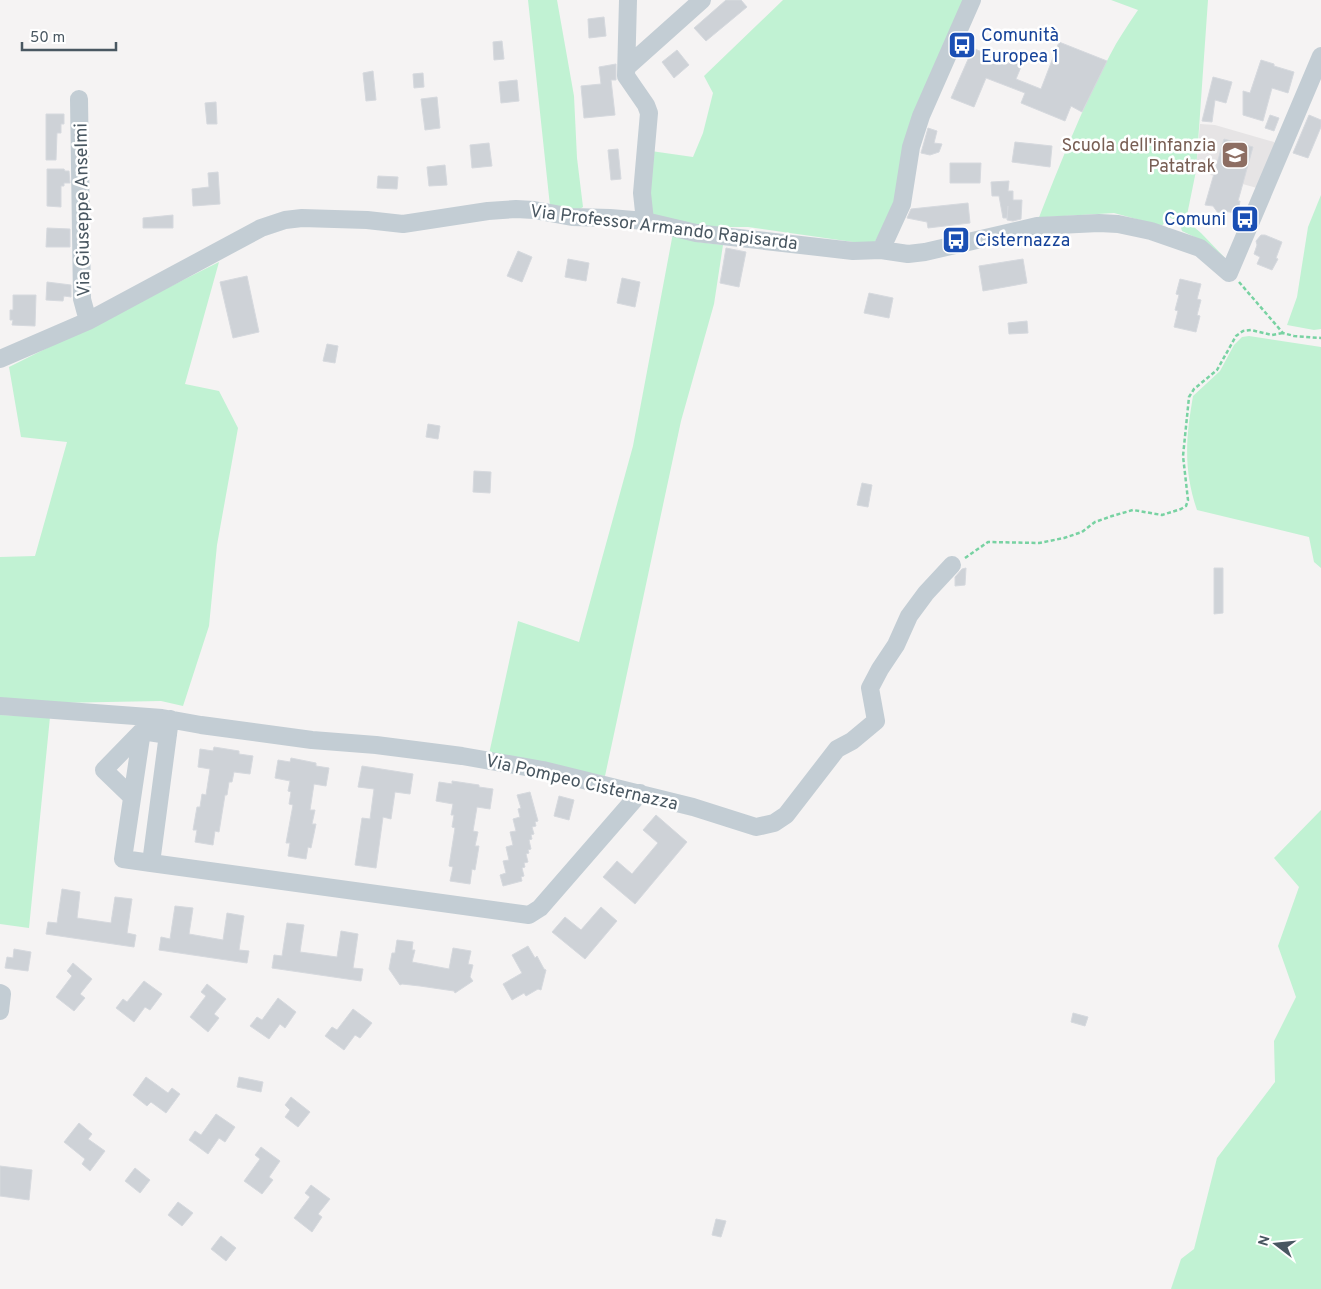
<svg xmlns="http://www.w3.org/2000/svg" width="1321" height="1289" font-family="Overpass,sans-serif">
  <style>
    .education { fill: #e6e4e5 }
    .green { fill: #c1f2d3 }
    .building { fill: #ced2d7; stroke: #d6d9de }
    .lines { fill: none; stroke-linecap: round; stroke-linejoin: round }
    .path { stroke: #78d2a2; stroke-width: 2.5; stroke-dasharray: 4 2.5; stroke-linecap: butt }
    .minor { stroke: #c3cdd4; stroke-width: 18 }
    .labels { text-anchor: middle; stroke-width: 5; stroke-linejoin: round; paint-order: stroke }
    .transit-label { font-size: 18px; fill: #164399; stroke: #fff; text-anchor: start }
    .education-label { font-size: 18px; fill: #785e54; stroke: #fff; text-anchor: end }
    .street-label { font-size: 18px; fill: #495761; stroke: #fff }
  </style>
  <rect width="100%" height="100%" fill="#f5f3f3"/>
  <!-- education -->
  <path class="education" d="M1200,124L1215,125L1274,142L1276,145L1257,188L1196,171Z"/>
  <!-- green -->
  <path class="green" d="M528,0H557L574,96L577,158L583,207L573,213L550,206Z
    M783,0H963L897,199L875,242L867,244L748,227H702L651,215L647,187L651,151L693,157L703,133L713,93L704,76Z
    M1111,0H1208L1196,171L1186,220L1201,233L1227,260L1205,242L1182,231L1179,221L1168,217L1162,226L1114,213L1047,217L1038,220C1060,164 1082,108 1110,55C1118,39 1128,25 1138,10Z
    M1321,195V329L1314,330L1287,325L1297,297L1308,227Z
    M673,233L698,242L723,245L714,304L681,421L605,776L489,754L518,621L579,642L633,446Z
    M219,262L185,384L219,391L238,428L217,545L209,626L183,706L161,701L54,703L0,699V557L35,556L67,442L21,437L9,367Z
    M1249,336L1321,347V568L1314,562L1309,537L1197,510C1183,469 1186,437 1193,396L1220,371L1234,345L1242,337Z
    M0,715L50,717L29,928L0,924Z
    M1321,810V1289H1171L1181,1259L1194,1249L1217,1158L1275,1082L1274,1041L1296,997L1278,946L1299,887L1274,858Z"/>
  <!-- building -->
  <path class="building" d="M726,0H741L747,7L706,41L694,28Z
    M604,17L606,36L589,38L588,19Z
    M502,41L504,59L494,60L493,42Z
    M1059,42L1107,61L1082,112L1071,106L1065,121L1021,103L1025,93L986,78L974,107L951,98L973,48L1008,64L1011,57L1023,62L1016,79L1041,89Z
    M677,50L689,65L674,78L662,62Z
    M1261,60L1274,64V66L1294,72L1288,93L1272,88L1263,121L1243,115V91L1250,93Z
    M616,64V80H611L615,115L584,118L581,86L601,84L599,67Z
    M373,71L376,100L366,101L363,73Z
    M423,73L424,87L414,88L413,74Z
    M1213,77L1232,82L1226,103L1215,100L1212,122L1202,121Z
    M517,80L519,101L501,103L499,82Z
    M437,97L440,128L425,130L421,99Z
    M216,102L217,124H207L205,103Z
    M46,114H64V124H61V133H57L56,160H46Z
    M1270,115L1279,118L1274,131L1265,128Z
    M1309,115L1321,120V127L1308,158L1293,153Z
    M928,128L937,131L934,143L942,144L939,152L930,155L921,153Z
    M1224,139L1253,147L1238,201H1240L1238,213L1221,211L1218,213L1213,206L1205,205Z
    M1015,142L1052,146L1050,167L1012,162Z
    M489,143L492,166L472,168L470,145Z
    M618,149L621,179L611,180L608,150Z
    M950,163H981L980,183H950Z
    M445,165L447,185L429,186L427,167Z
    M47,169H64L65,171H69L70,183H64V186H61V207L47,206Z
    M218,172L220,204L193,206L192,189L209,187L208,173Z
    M378,176L398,177L397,189L377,188Z
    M1009,181L1008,191H1013V200H1022L1021,219L1013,221L1007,220L1008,206L1007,218H1003L999,196H992L991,182Z
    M968,203L970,223L928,228L927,222L907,218L911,209Z
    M173,215V228H143V218Z
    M47,228L70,229V247H46Z
    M1261,235H1265L1282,242L1276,258L1278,259L1272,270L1257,264L1260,257L1254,254L1257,245L1256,241Z
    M726,248L746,252L739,287L720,283Z
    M518,251L532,257L522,282L507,276Z
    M568,259L589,263L586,281L565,277Z
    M1023,259L1027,283L983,291L979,266Z
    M247,276L259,332L233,338L220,282Z
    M622,278L640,282L635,307L617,303Z
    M1180,279L1201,284L1197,299L1201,300L1197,315L1200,316L1196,332L1174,327L1178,311L1175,310L1179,295L1176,294Z
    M47,282L71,285V297L64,296L63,301L46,300Z
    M869,293L893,298L889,318L864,313Z
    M13,295H36L35,326L12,325L13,320H10V310H13Z
    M1027,321L1028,333L1009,334L1008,323Z
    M327,344L338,346L335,363L323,361Z
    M428,424L440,426L438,439L426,437Z
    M474,471L491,472L490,493L473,492Z
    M862,483L872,485L868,507L857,505Z
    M966,568L965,585L955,586V577L962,569Z
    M1214,568H1223V613L1214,614Z
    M214,747L239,751V754L253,756L250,774L234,772L232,782H229L227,795H225L219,832L215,831L213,845L195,842L197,830H193L197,807H200L202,794L206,795L210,769L198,767L200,749L213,751Z
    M291,758L316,763V766L329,768L326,786L314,784L310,810H315L312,824H316L311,848L308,847L306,859L288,856L290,843H286L293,805L289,804L291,792L288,791L290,781L275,778L278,760L290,762Z
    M362,766L413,774L410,794L395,792L391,819L383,817L376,868L355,865L362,818L370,819L374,789L358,787Z
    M452,781L479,785V787L493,789L490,809L477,807L473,831L478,832L475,846H479L475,870L472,869L470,884L450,881L453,867L449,866L455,828L452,827L454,815H451L453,804L436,801L439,782L452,784Z
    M530,792L538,821L535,822L536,826L532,827L534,834L531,835L532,839L529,840L531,849L528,850L529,853L526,854L528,862L524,863L525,867L522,868L524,876L521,877L522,881L503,886L500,875L506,873L503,861L509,860L506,847L513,845L510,832L516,831L513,819L520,817L518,809L521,808L517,795Z
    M559,796L574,800L569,820L554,816Z
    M656,815L687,842L635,904L603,877L617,861L632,874L658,843L643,830Z
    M62,889L80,892L77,918L111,923L115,897L132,899L127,933L136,935L134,947L46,934L48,922L57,923Z
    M175,906L193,908L189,934L223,940L227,913L244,916L239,950L249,951L247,963L159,950L161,937L170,939Z
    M601,907L617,921L585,959L552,932L565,917L581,930Z
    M287,923L304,925L300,952L337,957L341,931L358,934L353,968L363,969L361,981L272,968L274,955L282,956Z
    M397,940L413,942L412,950H415L412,962L449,969L453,948L471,951L468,964L473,965L470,977L473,981L455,993L454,991L420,986L402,984L400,985L389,969L392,953H395Z
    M528,946L535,958L537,956L544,969L546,970L541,990L538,989L526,996L524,993L512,1000L503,984L522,973L512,955Z
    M14,949L31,952L28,971L5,968L7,957L13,958Z
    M73,963L92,979L80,994L85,998L74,1011L56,997L72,976L67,971Z
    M144,981L162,994L150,1010L145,1007L134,1022L116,1008L123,999L127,1002Z
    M207,984L226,999L214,1014L219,1018L208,1032L190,1017L206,996L201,992Z
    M278,998L296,1012L285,1028L280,1024L269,1039L250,1026L257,1017L262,1020Z
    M353,1009L372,1023L360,1038L355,1035L344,1050L325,1036L332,1027L337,1030Z
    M1073,1013L1088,1017L1085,1026L1071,1022Z
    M146,1077L168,1093L172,1088L180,1094L166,1113L151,1102L147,1106L133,1095Z
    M239,1077L263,1082L261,1092L237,1087Z
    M291,1097L310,1112L298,1127L285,1117L290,1110L285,1105Z
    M216,1114L235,1127L225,1142L219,1138L208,1154L189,1140L195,1131L201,1135Z
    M79,1123L92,1134L88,1139L105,1151L90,1171L82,1164L85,1159L64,1142Z
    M261,1147L280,1161L269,1177L273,1180L262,1194L244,1181L260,1159L255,1155Z
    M0,1166L32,1170L29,1200L0,1196Z
    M135,1168L150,1180L140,1193L125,1181Z
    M311,1185L330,1199L318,1214L322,1217L312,1232L294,1218L310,1197L305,1193Z
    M178,1202L193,1213L182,1226L168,1215Z
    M716,1219L726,1221L721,1237L712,1235Z
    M221,1236L236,1248L226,1261L211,1249Z"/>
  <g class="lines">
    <!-- path -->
    <path class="path" d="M1239,282L1283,333L1294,336L1321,338
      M965,558L988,542L1039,543L1064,538L1082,532L1095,522L1112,516L1133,510L1162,515L1181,509L1186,506L1188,500L1183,456L1189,397L1194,389L1217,370L1236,336L1243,331L1251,330L1272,335L1283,333"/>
    <!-- minor -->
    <path class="minor" d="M628,0L626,76L646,105L649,113L642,193L645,221
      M627,67L702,0
      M79,99L82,299L88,321
      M881,250L902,204L911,147L921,116L972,0
      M0,359L88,321L261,228L285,220L302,218L367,220L403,224L488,211L516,209L534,210L572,217L610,218L645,221L696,233L853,251L881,250L908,254L925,252L1037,226L1099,223L1118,224L1151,231L1200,248L1229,273L1321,56
      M0,706L162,718L201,725L312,740L376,745L462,756L543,770L693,807L756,827L774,823L786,815L837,749L852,741L876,721L870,688L880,669L896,645L909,616L926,593L952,565
      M170,719L151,863L529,915L540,908L640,793
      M132,797L104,770L142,731
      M151,863L123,859L142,731L168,735
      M0,993L2,994L0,1011"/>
  </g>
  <!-- icons -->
  <defs>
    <g id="bus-square" transform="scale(1.4375)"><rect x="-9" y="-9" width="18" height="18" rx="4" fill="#1a4fb4" stroke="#fff"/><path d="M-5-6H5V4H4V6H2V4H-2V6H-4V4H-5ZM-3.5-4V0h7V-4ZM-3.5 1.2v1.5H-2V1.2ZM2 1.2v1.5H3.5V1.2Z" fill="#fff"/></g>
    <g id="school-square" transform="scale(1.4375)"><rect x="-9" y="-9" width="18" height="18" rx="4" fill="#8d6e63" stroke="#fff"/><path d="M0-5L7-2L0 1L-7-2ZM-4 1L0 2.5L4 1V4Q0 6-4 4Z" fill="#fff"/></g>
  </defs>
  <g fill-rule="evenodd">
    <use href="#bus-square" x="962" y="45"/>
    <use href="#school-square" x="1235" y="155"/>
    <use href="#bus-square" x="1245" y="219"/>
    <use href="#bus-square" x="956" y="240"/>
  </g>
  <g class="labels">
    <!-- transit labels -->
    <g class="transit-label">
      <text x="981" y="41">Comunità<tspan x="981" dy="21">Europea 1</tspan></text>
      <text x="1226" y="225" text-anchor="end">Comuni</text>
      <text x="975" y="246">Cisternazza</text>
    </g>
    <!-- education labels -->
    <g class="education-label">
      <text x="1216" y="151">Scuola dell'infanzia<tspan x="1216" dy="21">Patatrak</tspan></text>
    </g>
    <!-- street labels -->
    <g class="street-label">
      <text transform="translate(82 210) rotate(-91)" y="6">Via Giuseppe Anselmi</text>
      <text transform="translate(664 227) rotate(7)" y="6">Via Professor Armando Rapisarda</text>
      <text transform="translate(582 782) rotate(13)" y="6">Via Pompeo Cisternazza</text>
    </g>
  </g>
  <!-- north arrow -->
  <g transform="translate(1276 1244) rotate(286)" stroke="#ffffff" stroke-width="4" paint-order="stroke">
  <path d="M0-4L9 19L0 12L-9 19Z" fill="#495761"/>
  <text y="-8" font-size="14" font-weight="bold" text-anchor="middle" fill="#495761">N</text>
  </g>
  <!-- scale -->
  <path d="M22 42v8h94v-8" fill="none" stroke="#495761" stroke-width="2.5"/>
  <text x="30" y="42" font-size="15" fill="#495761" stroke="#ffffff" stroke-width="4" paint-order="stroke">50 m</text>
</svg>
